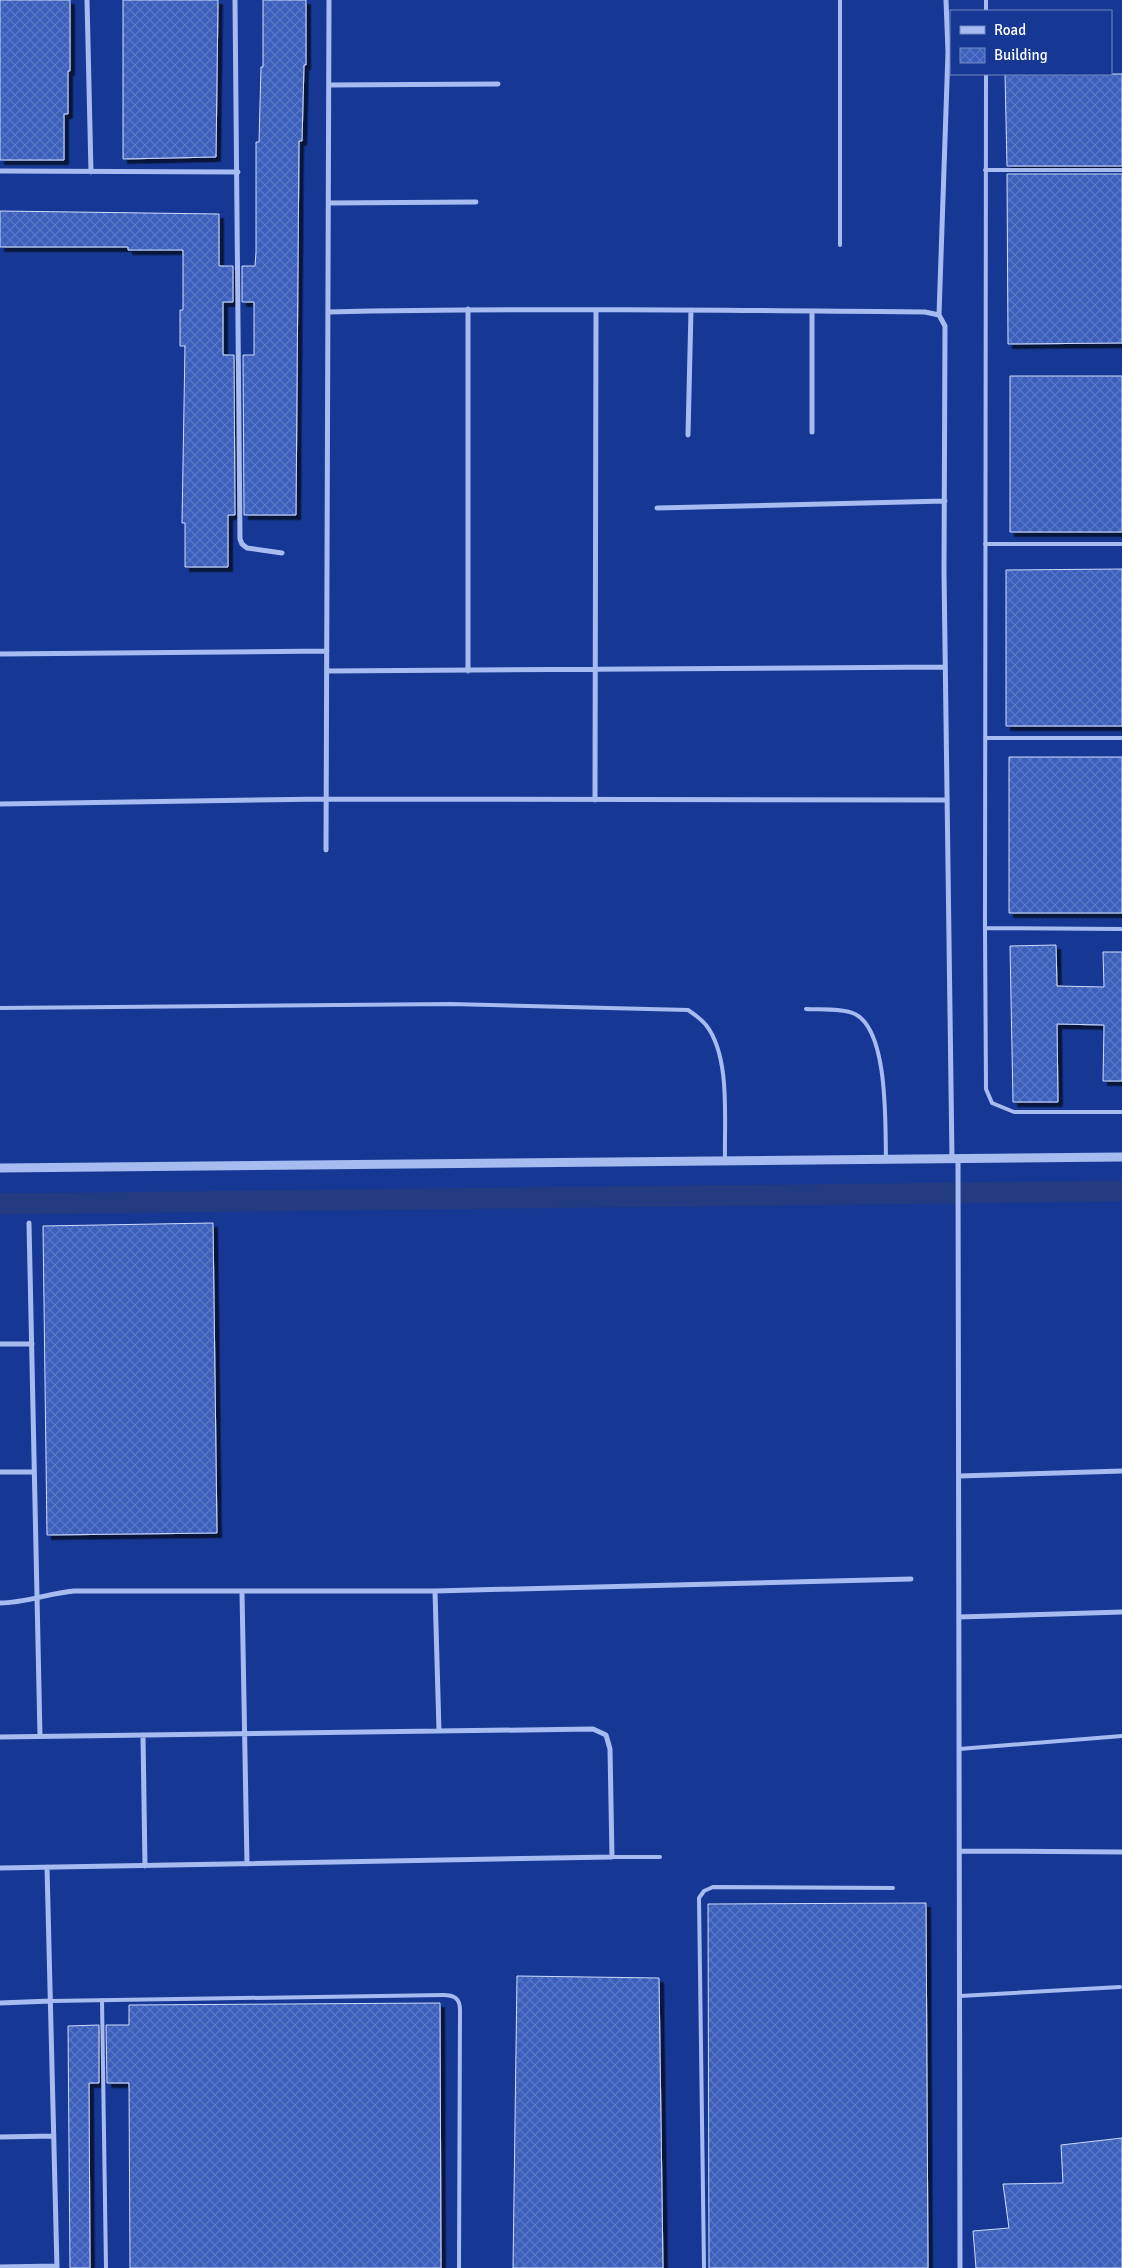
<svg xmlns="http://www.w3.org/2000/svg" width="1122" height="2268" font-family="Signika,sans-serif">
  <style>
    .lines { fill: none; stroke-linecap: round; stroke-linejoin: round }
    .canal { stroke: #223b81; stroke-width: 21 }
    .building { fill: url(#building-cross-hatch); stroke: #cedbfc; filter: url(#shadow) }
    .service { stroke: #a6bcf1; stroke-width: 4 }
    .minor { stroke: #a6bcf1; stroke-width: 5 }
    .tertiary { stroke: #a6bcf1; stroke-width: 9 }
  </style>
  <defs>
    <pattern id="building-cross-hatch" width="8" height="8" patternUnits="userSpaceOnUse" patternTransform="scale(1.25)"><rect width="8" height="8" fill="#3b5fbb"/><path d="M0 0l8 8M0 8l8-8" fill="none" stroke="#5877c5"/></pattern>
    <filter id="shadow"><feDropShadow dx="4.5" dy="4.5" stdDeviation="0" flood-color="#0009"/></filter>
  </defs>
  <rect width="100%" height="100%" fill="#163894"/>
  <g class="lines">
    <!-- canal -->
    <path class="canal" d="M0,1204L1122,1191"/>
  </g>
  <!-- building -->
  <path class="building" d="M0,0H70V71H68V114H64V160H0Z
    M123,0H218L216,157L123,159Z
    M263,0H306V65H304L302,141H299L296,515H244L243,355H254V302H242V266H255L256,252V142H259L261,67H263Z
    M1005,74H1122V166H1007Z
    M1007,174H1122V343L1008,344Z
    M0,211L219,214V266H233V302H223V355H234L235,515H228V567H185V523H182L185,346H180V310H183V250H128V247H0Z
    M1010,376H1122V532H1010Z
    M1122,569V726H1006V570Z
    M1009,757H1122V913H1009Z
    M1056,945L1057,986L1104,987L1103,952H1122V1081H1103L1104,1025L1057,1024L1058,1102H1013L1010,946Z
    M213,1223L217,1533L47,1535L43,1226Z
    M926,1903L928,2268H709L708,1904Z
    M517,1976L659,1978L663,2268H513Z
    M440,2003L441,2268H130L129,2083H107L106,2025H129V2005Z
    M99,2025V2083H89L90,2268H70L68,2026Z
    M1122,2138V2268H976L973,2231L1009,2228L1003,2184L1063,2183L1061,2145Z"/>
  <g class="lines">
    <!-- service -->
    <path class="service" d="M986,11V0
      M986,74L985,928L986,1089L992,1103L1014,1112H1122
      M985,170H1122
      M840,245V0
      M985,544H1122
      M985,738H1122
      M985,928L1122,929
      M0,1008L451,1004L688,1010C694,1014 701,1019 706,1025C731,1057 724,1121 725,1160
      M806,1009C821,1010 841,1008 855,1014C889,1031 885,1127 886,1159
      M959,1749L1122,1736
      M612,1857H660
      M960,1996L1120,1987
      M102,2000L106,2268
      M51,2001L443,1995C454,1995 460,1998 460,2010L459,2268
      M704,2268L699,1898L704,1891L713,1887L893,1888"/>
    <!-- minor -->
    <path class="minor" d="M87,0L91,172
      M235,0L240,539L242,544L247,548L282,553
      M329,85L498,84
      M0,171L238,172
      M329,203L476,202
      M468,309V671
      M328,312C527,308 726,310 925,312L939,315L945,326L944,572L952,1159
      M939,315L948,52L946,0
      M812,432V311
      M688,435L691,310
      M657,508L945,501
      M0,654L327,651
      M327,671L945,667
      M595,800L596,310
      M0,804L327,799L947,800
      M326,850L329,0
      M958,1158L960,2268
      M29,1223L40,1736
      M0,1344H32
      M0,1472H34
      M959,1476L1122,1471
      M435,1591L439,1731
      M242,1592L247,1864
      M0,1603C25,1603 49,1593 74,1591H435L911,1579
      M959,1617L1122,1612
      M143,1735L145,1866
      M0,1737L593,1729L606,1735L610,1749L612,1857L0,1868
      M959,1851L1122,1852
      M47,1867L57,2268
      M0,2003L51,2001
      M0,2137L54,2136
      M0,2267L57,2266"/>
    <!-- tertiary -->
    <path class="tertiary" d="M0,1168L1122,1157"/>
  </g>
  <!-- legend -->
  <rect x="950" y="10" width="162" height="65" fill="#163894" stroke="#7388bf"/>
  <rect x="960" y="26" width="25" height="8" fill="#a6bcf1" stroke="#7388bf"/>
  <text x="994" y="35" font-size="15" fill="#ffffff">Road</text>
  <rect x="960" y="48" width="25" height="15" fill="url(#building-cross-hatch)" stroke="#7388bf"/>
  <text x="994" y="60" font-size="15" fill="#ffffff">Building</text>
</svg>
